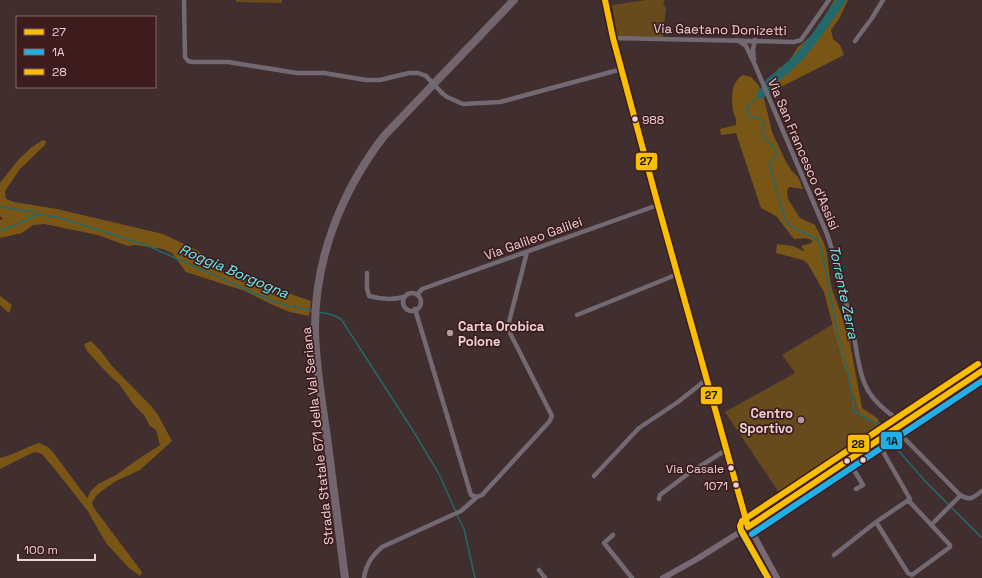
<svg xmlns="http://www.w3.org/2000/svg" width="982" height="578" font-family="'Space Grotesk',sans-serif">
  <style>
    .green { fill: #674b1d }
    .forest { fill: #7a5616 }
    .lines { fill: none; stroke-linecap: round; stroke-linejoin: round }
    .stream { stroke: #23696b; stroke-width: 1.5 }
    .river { stroke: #23696b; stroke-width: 9 }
    .street { stroke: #726972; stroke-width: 4.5 }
    .secondary { stroke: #776a75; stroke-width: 6 }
    .highway { stroke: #73656d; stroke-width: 8 }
    .street-bridge { stroke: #726972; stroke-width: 4.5 }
    .bus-1-casing { stroke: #3e1c1e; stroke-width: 9 }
    .bus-2-casing { stroke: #3e1c1e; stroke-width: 9 }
    .bus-3-casing { stroke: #3e1c1e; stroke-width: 9 }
    .bus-1 { stroke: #fabe01; stroke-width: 6 }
    .bus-2 { stroke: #20afe6; stroke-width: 6 }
    .bus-3 { stroke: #fabe01; stroke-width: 6 }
    .bus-dot { fill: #ebd3d3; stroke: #3e1c1e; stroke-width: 1.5 }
    .poi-dot { fill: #b0999a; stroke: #3e1c1e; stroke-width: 1.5 }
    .labels { text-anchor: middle; stroke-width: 3.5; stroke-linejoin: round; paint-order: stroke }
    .bus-label { font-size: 12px; fill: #ebd3d3; stroke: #3e1c1e; text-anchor: end }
    .street-label { font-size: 13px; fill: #ebd3d3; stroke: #3e1c1e }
    .poi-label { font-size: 13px; font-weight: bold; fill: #ebd3d3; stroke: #3e1c1e; text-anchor: start }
    .water-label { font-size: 14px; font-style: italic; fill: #62f1f5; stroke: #3e1c1e }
    .line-badge { stroke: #3e1c1e; stroke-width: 1.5 }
    .pale-badge-label { font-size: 11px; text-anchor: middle; font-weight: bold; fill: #111 }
  </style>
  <rect width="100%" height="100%" fill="#412e2f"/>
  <!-- green -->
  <path class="green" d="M236,0H282V3L236,2Z
    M646,0H665L663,4L666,8L663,37L619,36L617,34L612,5Z
    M833,324L843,364L860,414L897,434L788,506L725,412L795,373L782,355Z"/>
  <!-- forest -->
  <path class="forest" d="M834,0H848L839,19L831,30L833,39L840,45L844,55L771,92L766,82L779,68L787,64L798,47L816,32Z
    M743,75L751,77L759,86L764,98L772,132L786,162L791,170L798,177L803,189L789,187L787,191L788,199L800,218L815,225L824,243L827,253L830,280L833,292L840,311L849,338L862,408L877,418L881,425L860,414L843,364L824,292L808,264L803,260L776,253L777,244L793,246L805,252L801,246L812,243V240L805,238L794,239L776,216L761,208L736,133L721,135L720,129L736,125C737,118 734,116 733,110C731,97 731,82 743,75Z
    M43,140L46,141L45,145L20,169L5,191L6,199L14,202L57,209L163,234L197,250L222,271L311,301L309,316L290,312L273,305L245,291L186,272L172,253L163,249L135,245L128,246L98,235L44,224L33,225L22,233L0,238V220L3,219L0,216V183L19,159L32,147Z
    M0,296L12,305L9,313L0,305Z
    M91,341L100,350L112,366L152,407L158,415L172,441L140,470L116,481L103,490L96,496L92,503L94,508L142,572L140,576L129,568L106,543L87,510L53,467L42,454L35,452L32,453L0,469V458C13,455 26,447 39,443L48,447L53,452L87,498L91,491L98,484L116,475L137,460L160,445L156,430L150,426L144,415L134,405L119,384L108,374L87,351L84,344Z"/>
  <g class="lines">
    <!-- stream -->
    <path class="stream" d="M761,94L746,108L749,116L762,120L764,124L761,133L776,151V156L769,164L784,215L790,226L817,239L821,247L838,335L847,368L855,412L875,423L887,432
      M0,207L29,211L39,214
      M0,230L5,229L39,214L61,218L146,245L277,303L313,311
      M319,312L333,315L341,319L412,429L439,474L456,512
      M889,434L897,449L925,481L982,538
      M457,515L464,529L475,578"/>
    <!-- river -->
    <path class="river" d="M761,94L768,88L770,82L784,71L800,56L816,36L841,0"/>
    <!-- street -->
    <path class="street" d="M184,0L185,57L188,61L193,62H228L297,73H324L366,80H380L409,73H418L426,76
      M613,38L794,42L801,40L829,0
      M737,40L746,46L755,65L827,234C838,266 845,299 853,331C857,351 859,379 871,395C879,407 892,415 903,424
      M855,41L872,18L883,0
      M754,60L753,49L755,40
      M442,93L447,97L463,104L500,102L622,69
      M367,273V288L369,296C380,299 393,300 404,297
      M403 302a9 9 0 1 1 18 0a9 9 0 1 1-18 0Z
      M417,295L422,289L658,205
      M415,309L471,495L477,497L482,495L549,422L552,416L510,333L509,322L527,252
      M577,315L678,274
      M896,429L907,441L960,495C970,501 973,498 982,491
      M848,460L863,485L856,489
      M594,476L639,428L678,402L707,379
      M659,499L660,495L689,473L726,450
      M876,522L908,573L912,575L950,547V545L908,500
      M931,525L961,495
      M613,535L604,543L632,578
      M834,555L876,522L910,499L877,441
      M539,570L545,578
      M364,578C366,564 372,556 382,547L461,511L477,497"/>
    <!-- secondary -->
    <path class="secondary" d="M605,0L613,38L648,166L658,205L680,282L745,519L777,578
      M663,578L697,559L748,527L982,371"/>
    <!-- highway -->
    <path class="highway" d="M345,578C339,531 333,484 327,437C322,402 316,367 315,332C314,260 341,192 384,136L514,0"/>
    <!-- street-bridge -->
    <path class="street-bridge" d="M426,76L442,93"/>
    <!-- bus-1 casing -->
    <g class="bus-1-casing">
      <path id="bus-1" d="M605,0L613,38L658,205L748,527
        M748,527L982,371"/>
    </g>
    <!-- bus-2 casing -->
    <g class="bus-2-casing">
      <path id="bus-2" d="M741,531L768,578
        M752,534L982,381"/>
    </g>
    <!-- bus-3 casing -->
    <g class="bus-3-casing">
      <path id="bus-3" d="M768,578L741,530L740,526L742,521L978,364"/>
    </g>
    <!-- bus-1 -->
    <use href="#bus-1" class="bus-1"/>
    <!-- bus-2 -->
    <use href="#bus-2" class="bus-2"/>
    <!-- bus-3 -->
    <use href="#bus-3" class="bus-3"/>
  </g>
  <!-- markers -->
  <g class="bus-dot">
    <circle cx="635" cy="119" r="3.5"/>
    <circle cx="863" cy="460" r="3.5"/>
    <circle cx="847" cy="461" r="3.5"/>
    <circle cx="731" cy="468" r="3.5"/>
    <circle cx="736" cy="485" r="3.5"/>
  </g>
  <g class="poi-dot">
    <circle cx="450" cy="333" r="4"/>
    <circle cx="801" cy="420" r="4"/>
  </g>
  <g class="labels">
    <!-- bus labels -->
    <g class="bus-label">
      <text x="642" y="124" text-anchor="start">988</text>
      <text x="724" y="473">Via Casale</text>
      <text x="728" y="490">1071</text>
    </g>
    <!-- street labels -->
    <g class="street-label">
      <text transform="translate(720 29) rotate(1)" y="5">Via Gaetano Donizetti</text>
      <text transform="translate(804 154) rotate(67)" y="5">Via San Francesco d'Assisi</text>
      <text transform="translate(533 238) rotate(-20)" y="5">Via Galileo Galilei</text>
      <text transform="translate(317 436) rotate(-96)" y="5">Strada Statale 671 della Val Seriana</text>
    </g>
    <!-- poi labels -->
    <g class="poi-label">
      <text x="458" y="331">Carta Orobica<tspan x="458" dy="15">Polone</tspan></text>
      <text x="793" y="418" text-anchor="end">Centro<tspan x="793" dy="15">Sportivo</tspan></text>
    </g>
    <!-- water labels -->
    <g class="water-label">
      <text transform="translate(234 271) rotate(23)" y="5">Roggia Borgogna</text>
      <text transform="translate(844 292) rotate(78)" y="5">Torrente Zerra</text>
    </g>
  </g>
  <g class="line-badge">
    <rect x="635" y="152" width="23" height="19" rx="4" fill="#fabe01"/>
    <rect x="700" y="386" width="23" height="19" rx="4" fill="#fabe01"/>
    <rect x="880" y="431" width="23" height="19" rx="4" fill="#20afe6"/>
    <rect x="847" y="434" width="23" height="19" rx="4" fill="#fabe01"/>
  </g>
  <g class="pale-badge-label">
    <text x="646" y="165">27</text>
    <text x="711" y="399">27</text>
    <text x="892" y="445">1A</text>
    <text x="858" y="448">28</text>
  </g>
  <!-- legend -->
  <rect x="16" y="16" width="140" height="72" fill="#3e1c1e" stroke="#836566"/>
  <rect x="24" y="29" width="20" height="6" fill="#fabe01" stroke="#836566"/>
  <text x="52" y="36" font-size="12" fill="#ebd3d3">27</text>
  <rect x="24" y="49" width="20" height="6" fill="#20afe6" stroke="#836566"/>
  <text x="52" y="56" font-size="12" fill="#ebd3d3">1A</text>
  <rect x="24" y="69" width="20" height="6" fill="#fabe01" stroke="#836566"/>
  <text x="52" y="76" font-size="12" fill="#ebd3d3">28</text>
  <!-- scale -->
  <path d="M18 554v6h77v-6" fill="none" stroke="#ebd3d3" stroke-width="2"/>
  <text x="24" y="554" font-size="12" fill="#ebd3d3" stroke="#3e1c1e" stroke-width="3" paint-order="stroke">100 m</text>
</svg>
